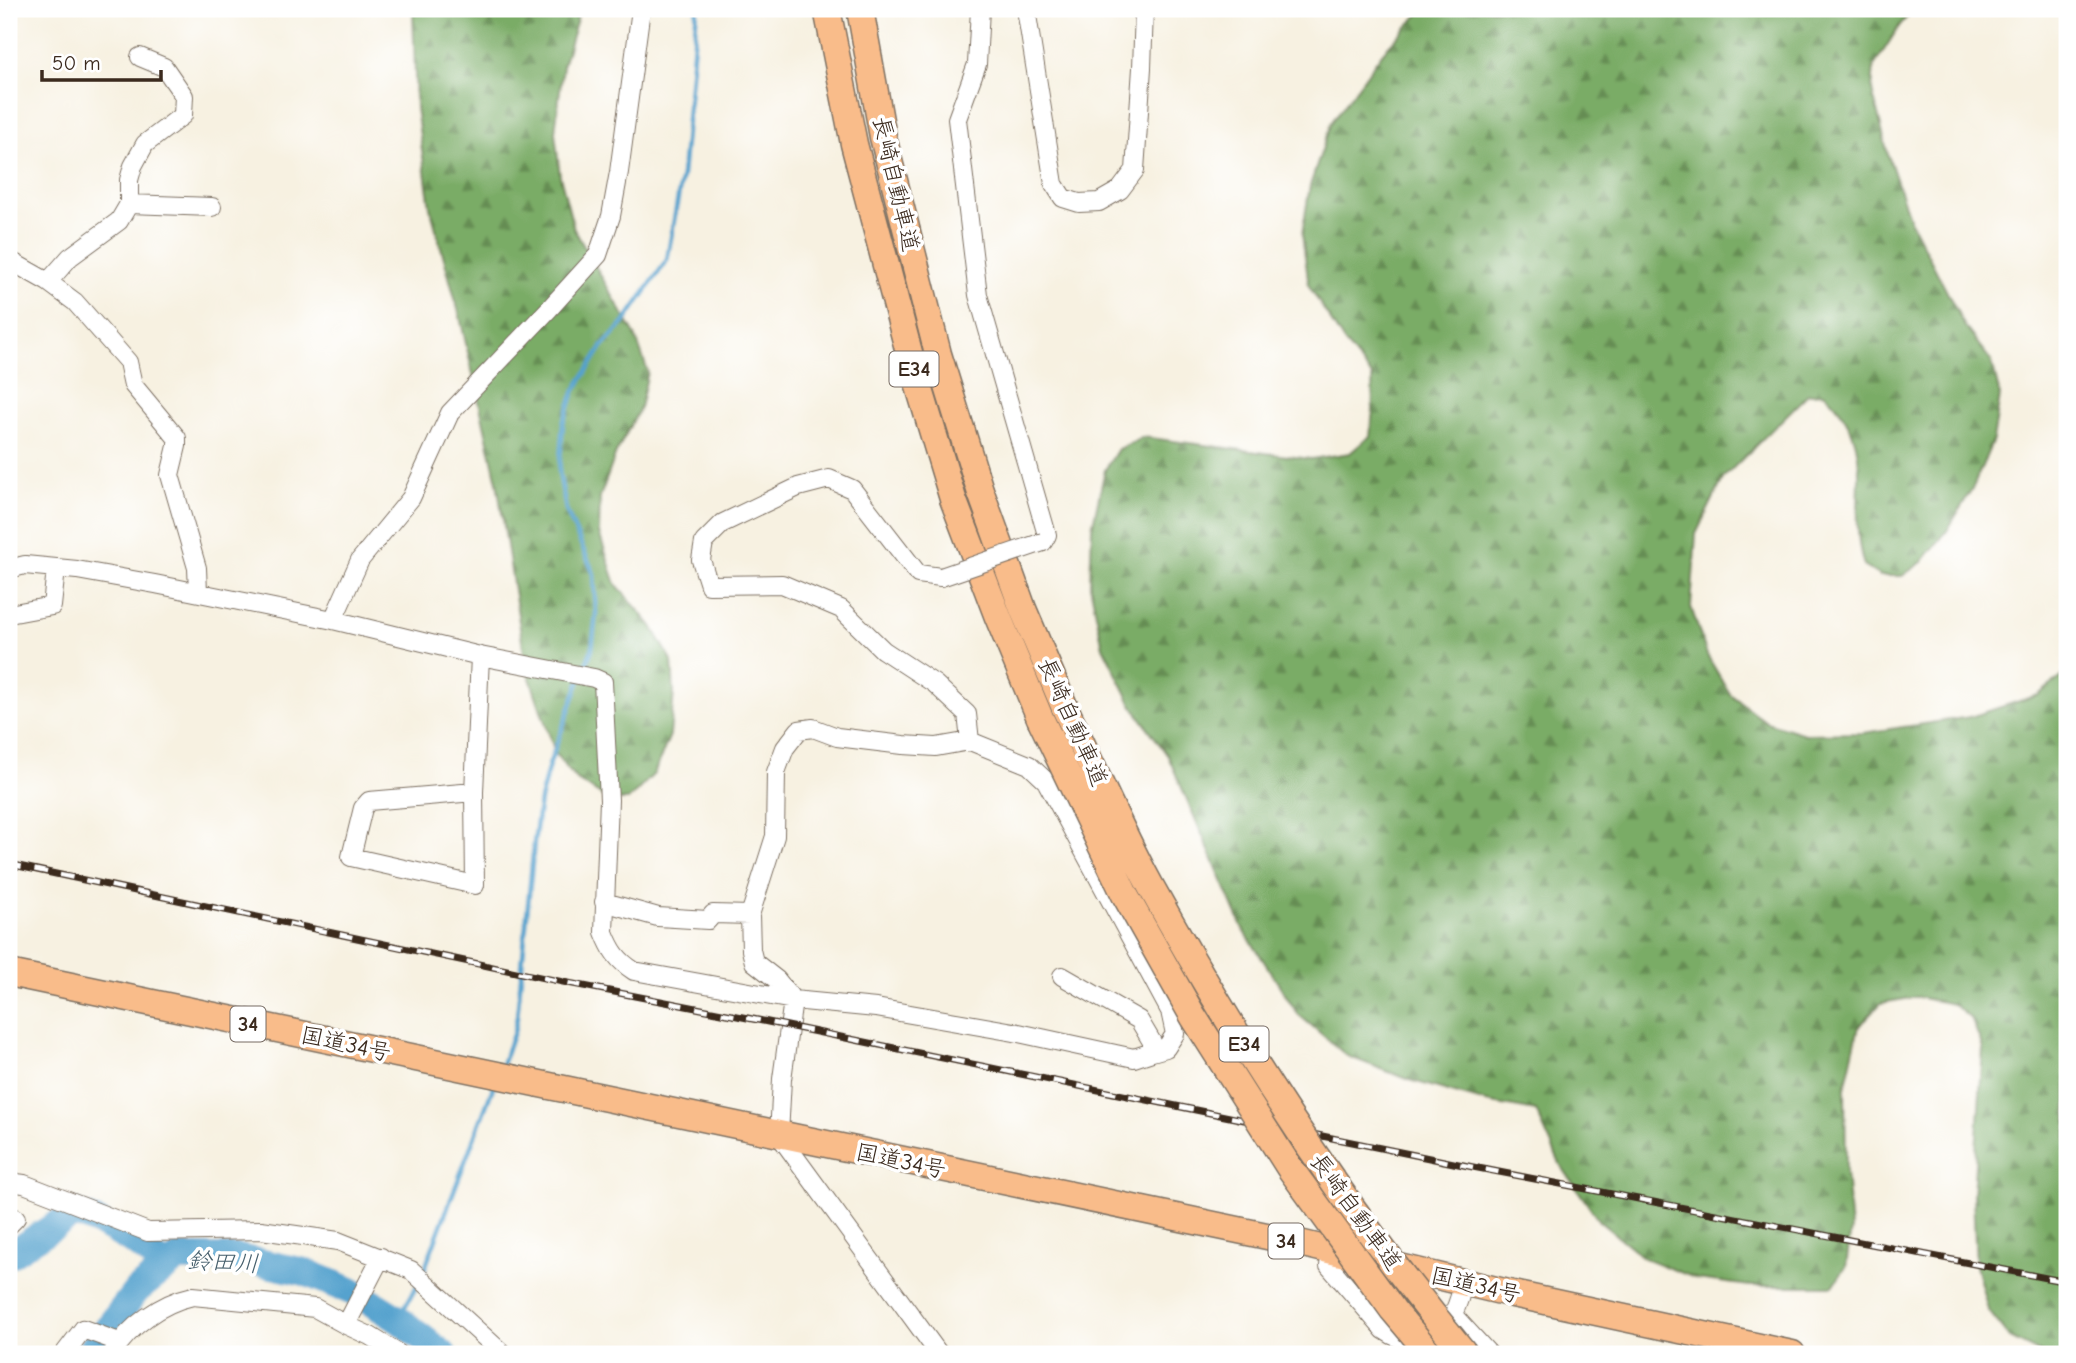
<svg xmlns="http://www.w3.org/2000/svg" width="2076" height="1363" font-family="'Comic Neue','Klee One',sans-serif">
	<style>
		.forest { fill: url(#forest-firs); stroke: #5a6b42; stroke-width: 2 }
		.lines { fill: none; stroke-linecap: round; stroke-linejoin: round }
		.stream { stroke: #55a2ce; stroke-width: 4.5 }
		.river { stroke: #55a2ce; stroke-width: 28 }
		.minor-casing { stroke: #7d7062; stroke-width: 20 }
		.highway-casing { stroke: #7d7062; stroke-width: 29 }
		.minor { stroke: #fff; stroke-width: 18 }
		.highway { stroke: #f9bc8a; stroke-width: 26 }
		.rail-casing { stroke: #3b2a1e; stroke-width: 7 }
		.rail { stroke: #fff; stroke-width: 4.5; stroke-dasharray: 13; stroke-linecap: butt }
		.minor-bridge-casing { stroke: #7d7062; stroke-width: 20; stroke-linecap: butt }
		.highway-bridge-casing { stroke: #7d7062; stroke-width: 29; stroke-linecap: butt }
		.minor-bridge { stroke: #fff; stroke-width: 18 }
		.highway-bridge { stroke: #f9bc8a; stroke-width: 26 }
		.labels { text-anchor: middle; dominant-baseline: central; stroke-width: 7; stroke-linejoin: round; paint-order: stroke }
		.shield { fill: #fff; stroke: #766a62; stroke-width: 2 }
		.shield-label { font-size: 21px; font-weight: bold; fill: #3b2a1e }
		.street-label { font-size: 23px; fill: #3b2a1e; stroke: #fff }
		.water-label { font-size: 24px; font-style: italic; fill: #47606d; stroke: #fff }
	</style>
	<defs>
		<pattern id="forest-firs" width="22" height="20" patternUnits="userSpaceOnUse" patternTransform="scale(1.75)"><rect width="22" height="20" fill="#7aac66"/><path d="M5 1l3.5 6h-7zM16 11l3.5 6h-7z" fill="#658c53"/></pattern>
	</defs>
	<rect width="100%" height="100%" fill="#fff"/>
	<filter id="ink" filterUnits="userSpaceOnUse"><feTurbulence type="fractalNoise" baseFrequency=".0143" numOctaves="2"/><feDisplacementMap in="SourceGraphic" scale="14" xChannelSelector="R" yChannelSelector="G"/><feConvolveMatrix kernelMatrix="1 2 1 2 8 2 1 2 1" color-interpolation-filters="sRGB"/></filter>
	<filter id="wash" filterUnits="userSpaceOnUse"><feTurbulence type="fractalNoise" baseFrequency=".00686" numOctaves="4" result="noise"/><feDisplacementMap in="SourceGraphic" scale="28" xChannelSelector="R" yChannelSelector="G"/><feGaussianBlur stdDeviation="1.57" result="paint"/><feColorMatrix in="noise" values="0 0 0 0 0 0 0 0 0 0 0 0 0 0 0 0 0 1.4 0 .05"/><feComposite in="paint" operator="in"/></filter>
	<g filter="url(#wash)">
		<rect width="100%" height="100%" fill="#f7f1e1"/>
		<!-- forest -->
		<path class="forest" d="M413 9H580L563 66 555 132 560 176 574 229 635 335 648 372 640 408 616 453 600 497 599 533 616 584 652 626 672 661 674 692 670 735 654 774 628 800H609L577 780 556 755 526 666 497 482 460 317 430 207 416 108Z
			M1424 9H1914L1900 25 1874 66 1872 90 1888 155 1910 220 1965 327 1992 362 2000 396 1993 440 1974 485 1947 531 1922 562 1902 576H1880L1864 566C1844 502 1884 448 1824 393L1808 394 1724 477 1696 534 1691 607 1707 655 1730 694 1766 722 1805 734 1863 733 1970 717 2038 695 2067 673V1354H2042L2010 1338 1988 1310 1976 1266 1973 1194 1983 1048 1972 1020 1953 1004 1917 997 1881 1003 1859 1026 1845 1088 1846 1173 1851 1229 1846 1267 1833 1286H1750L1697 1279 1644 1258 1599 1221 1560 1164 1536 1111 1486 1102 1410 1080 1347 1056 1298 1014 1243 929 1168 756 1133 707 1103 647 1090 585 1092 528 1105 470 1118 449 1143 437 1311 459 1350 453 1370 436 1373 410 1372 376 1344 342 1309 286 1302 234 1310 186 1331 123 1383 52Z"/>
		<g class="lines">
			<!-- stream -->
			<path class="stream" d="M583 672 592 649 596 614 594 574 566 510 559 472 563 423 575 390 602 347 624 323 667 260 682 175 697 9
				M501 1067 514 1032 517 1017 534 843 540 800 549 765 580 680
				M423 1273 494 1085
				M398 1319 418 1284"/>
			<!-- river -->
			<path class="river" d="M9 1255 75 1213C110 1226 139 1243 166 1267
				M88 1354 137 1290 178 1258H239L305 1272 356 1293 398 1319 443 1354"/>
		</g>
	</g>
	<g filter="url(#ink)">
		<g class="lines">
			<defs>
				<path id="minor" d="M980 9 977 64 957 119 978 295 1047 535 1043 542
					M1026 9 1054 184 1063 198 1079 203 1099 202 1120 190 1135 170 1142 68 1144 9
					M129 204 212 207
					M9 260 48 282 75 302 128 362 133 385 177 438V446L170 475 197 568 198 592
					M48 282 70 257 119 221 129 204V180L133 166 145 144 183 115 184 96 164 67 140 57
					M9 569 25 565 77 570 155 584 333 620 480 656 594 678 603 682 609 800 604 932C611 950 617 960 634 971L793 1000 876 1008 1014 1032 1134 1058 1152 1052V1042L1139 1020 1062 976
					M9 614 52 606 56 569
					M333 620 360 560 411 498 450 413 549 309 598 255 611 216 619 172 641 9
					M970 741 1029 765 1046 781 1170 1011 1175 1034 1166 1048 1152 1052
					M474 792 369 801 363 808 351 857 475 885 474 792 480 656
					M604 902 658 917 708 920 713 914 750 915
					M9 1182 24 1184 148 1232 261 1230 338 1241 411 1270 503 1354
					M9 1225 16 1218
					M1331 1251 1329 1266 1384 1330C1428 1361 1456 1325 1463 1282
					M1453 1315 1489 1354
					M346 1325 370 1336 399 1354
					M64 1354 83 1329 119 1342
					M112 1354C129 1326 161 1303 193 1296L315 1308 346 1325 381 1257
					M939 1354 779 1135 782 1079 793 1000 777 980 754 962 751 950 750 915 775 836 776 772 785 748 799 730 813 728 837 737 903 745 936 747 970 741 967 714 935 684 883 650 841 609 782 584 709 585 701 560 704 542 723 523 798 487 829 479 852 489 918 574 941 577"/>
				<path id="highway" d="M827 9 854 144 911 360 953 499 998 617 1040 718
					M860 9 883 137 938 354 980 490 1023 609 1065 708
					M9 973 1291 1241 1513 1294 1792 1354"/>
			</defs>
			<!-- minor casing -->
			<use href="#minor" class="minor-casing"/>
			<!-- highway casing -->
			<use href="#highway" class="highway-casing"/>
			<!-- minor -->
			<use href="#minor" class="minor"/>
			<!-- highway -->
			<use href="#highway" class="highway"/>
			<defs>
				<path id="rail" d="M9 864 563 982 768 1022 1473 1167 2067 1282"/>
			</defs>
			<!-- rail casing -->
			<use href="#rail" class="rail-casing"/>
			<!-- rail -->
			<use href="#rail" class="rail"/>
			<defs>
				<path id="minor-bridge" d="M941 577 1043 542"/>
				<path id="highway-bridge" d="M1065 708C1093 767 1119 828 1150 885 1241 1050 1344 1209 1465 1354
					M1040 718 1125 895 1193 1016 1289 1167 1393 1310 1430 1354"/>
			</defs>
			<!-- minor-bridge casing -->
			<use href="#minor-bridge" class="minor-bridge-casing"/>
			<!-- highway-bridge casing -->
			<use href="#highway-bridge" class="highway-bridge-casing"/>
			<!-- minor-bridge -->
			<use href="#minor-bridge" class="minor-bridge"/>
			<!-- highway-bridge -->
			<use href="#highway-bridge" class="highway-bridge"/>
		</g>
	</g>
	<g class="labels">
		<!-- shield labels -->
		<g class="shield">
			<rect x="889.5" y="351.5" width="49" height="35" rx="5"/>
			<rect x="230.5" y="1006.5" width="35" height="35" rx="5"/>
			<rect x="1219.5" y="1026.5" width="49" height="35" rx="5"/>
			<rect x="1268.5" y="1223.5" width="35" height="35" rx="5"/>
		</g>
		<g class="shield-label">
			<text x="914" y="369">E34</text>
			<text x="248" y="1024">34</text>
			<text x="1244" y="1044">E34</text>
			<text x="1286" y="1241">34</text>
		</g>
		<!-- street labels -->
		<g class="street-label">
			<text transform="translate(896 184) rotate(77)">長崎自動車道</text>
			<text transform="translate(1073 722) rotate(66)">長崎自動車道</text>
			<text transform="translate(346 1044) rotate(12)">国道34号</text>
			<text transform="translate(901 1161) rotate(12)">国道34号</text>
			<text transform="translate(1356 1212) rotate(54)">長崎自動車道</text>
			<text transform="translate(1476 1285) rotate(13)">国道34号</text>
		</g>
		<!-- water labels -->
		<g class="water-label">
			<text transform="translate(223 1262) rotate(3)">鈴田川</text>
		</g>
	</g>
	<!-- margin -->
	<rect width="2076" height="1363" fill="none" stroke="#fff" stroke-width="35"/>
	<!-- scale -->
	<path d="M42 70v10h119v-10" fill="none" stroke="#3b2a1e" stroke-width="3.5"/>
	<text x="52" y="70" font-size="21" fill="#3b2a1e" stroke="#ffffff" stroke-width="5" paint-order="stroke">50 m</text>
</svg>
